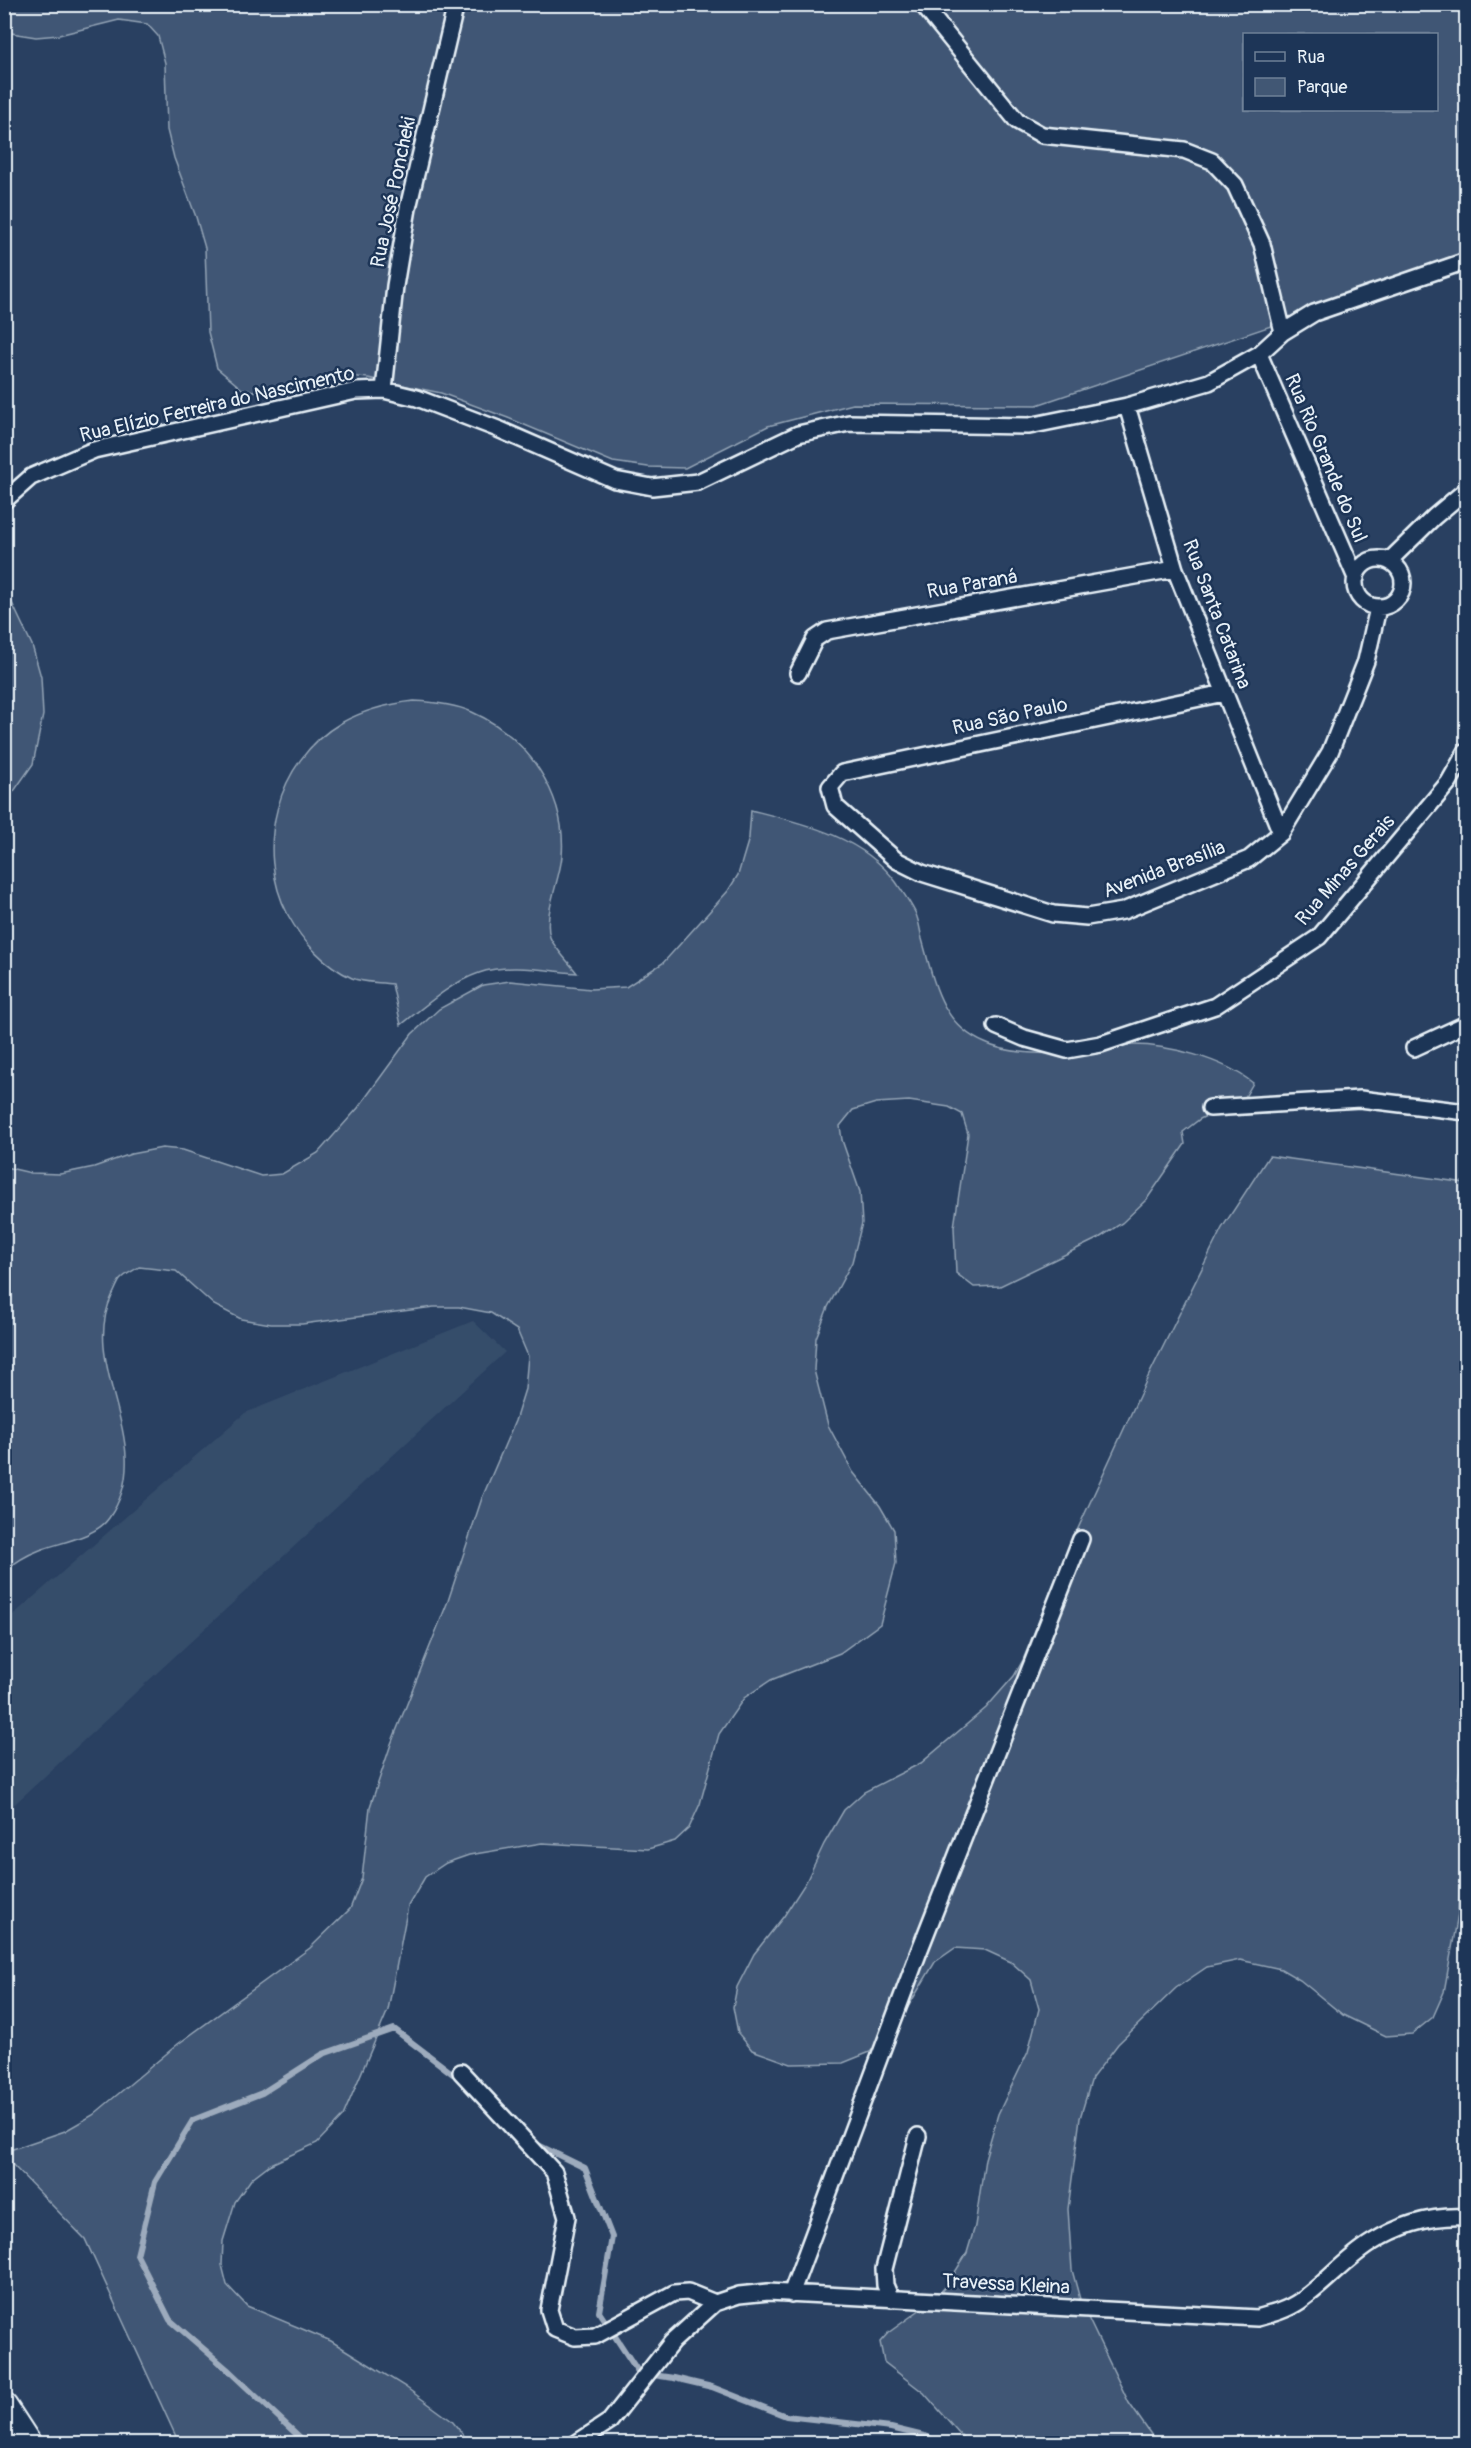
<svg xmlns="http://www.w3.org/2000/svg" width="1471" height="2448" font-family="Pangolin,sans-serif">
	<style>
		.built { fill: #364d6b }
		.green { fill: #415774; stroke: #94a4b6; stroke-width: 1.5; fill-rule: evenodd }
		.lines { fill: none; stroke-linecap: round; stroke-linejoin: round }
		.stream { stroke: #9dabbd; stroke-width: 6 }
		.minor-casing { stroke: #e8f1f8; stroke-width: 20 }
		.trunk-casing { stroke: #e8f1f8; stroke-width: 30 }
		.minor { stroke: #1d3557; stroke-width: 15 }
		.trunk { stroke: #1d3557; stroke-width: 26 }
		.labels { text-anchor: middle; dominant-baseline: central; stroke-width: 5; stroke-linejoin: round; paint-order: stroke }
		.street-label { font-size: 20px; fill: #e8f1f8; stroke: #1d3557 }
	</style>
	<rect width="100%" height="100%" fill="#294061"/>
	<filter id="ink" filterUnits="userSpaceOnUse"><feTurbulence type="fractalNoise" baseFrequency=".0167" numOctaves="2"/><feDisplacementMap in="SourceGraphic" scale="12" xChannelSelector="R" yChannelSelector="G"/><feConvolveMatrix kernelMatrix="1 2 1 2 8 2 1 2 1" color-interpolation-filters="sRGB"/></filter>
	<g filter="url(#ink)">
		<!-- built -->
		<path class="built" d="M473 1321 505 1352 5 1813V1622L245 1413Z"/>
		<!-- green -->
		<path class="green" d="M4 5H1466V252L1444 265 1339 303 1037 405 853 404 768 426 685 468 648 467 613 462 508 418 441 393 368 378 348 376 271 394 242 389 217 368 208 332 205 248 196 217 174 158 167 130 165 63 158 36 147 24 119 20 59 35 36 37 5 32ZM1244 34H1436V110H1244Z
			M4 586 32 645 41 677 43 715 33 764 5 804Z
			M414 701C434 702 454 704 472 712 527 736 567 795 562 856 560 880 543 914 550 937 553 946 570 964 577 973 549 971 506 963 479 973 450 983 425 1006 401 1025L392 984C380 982 363 983 352 978 324 965 302 941 288 915 254 850 276 761 341 723 364 710 387 704 414 701Z
			M751 810C802 823 862 836 896 882 902 891 910 902 915 912 919 920 920 930 922 939 934 981 940 1024 985 1043 1007 1054 1050 1055 1075 1052 1093 1050 1111 1045 1129 1045 1168 1044 1223 1059 1253 1083L1245 1097 1200 1119 1183 1132 1185 1144 1147 1199 1122 1223 1099 1238 1000 1286 974 1287 956 1273 954 1227 968 1134 962 1114 949 1107 909 1101 876 1103 853 1110 840 1126 842 1140 860 1192 862 1223 852 1262 828 1307 816 1338 814 1370 828 1425 853 1472 880 1506 894 1530 896 1563 880 1624 840 1653 771 1680 744 1698 719 1734 700 1804 689 1828 675 1841 648 1849 542 1843 469 1855 446 1863 425 1877 408 1906 388 2010 343 2116 317 2143 269 2165 252 2178 235 2202 223 2241 222 2265 227 2285 247 2306 331 2341 404 2386 452 2421 470 2443H179L85 2239 5 2157 4 2152 65 2131 93 2115 178 2044 310 1948 350 1909 362 1878 370 1807 391 1744 448 1601 482 1498 515 1421 525 1389 528 1356 517 1330 491 1313 459 1307H434L302 1324H271L241 1319 214 1305 176 1271 139 1267C133 1271 125 1274 120 1280 117 1284 115 1291 112 1296 78 1367 160 1446 109 1518 96 1537 61 1542 40 1550 27 1555 15 1562 5 1571V1167L31 1173 60 1174 94 1167 131 1154 162 1148 183 1150 261 1176 282 1174 318 1153 358 1108 412 1034 439 1009 483 985 510 981 591 989 626 987 663 963 728 891 738 875 749 838Z
			M1269 1156 1466 1183V1731L1458 1780 1461 1853 1458 1915 1444 1992 1433 2017 1412 2034 1386 2036 1343 2015 1300 1980 1281 1969 1240 1960 1207 1967 1176 1988 1118 2044 1092 2078 1080 2118 1068 2209 1072 2270 1081 2303 1129 2403 1157 2443H968L924 2393 884 2362 880 2342 888 2333 932 2301 947 2285 967 2253 975 2226 985 2159 998 2114 1028 2052 1039 2009 1031 1980 1011 1962 985 1950 955 1948 935 1962 896 2027 870 2052 843 2063 791 2064 752 2050 738 2033 733 2007 737 1987 754 1954 784 1916 806 1882 824 1844 844 1810 864 1792 921 1763 986 1708 1014 1676 1023 1660 1063 1561 1147 1379 1222 1228Z"/>
		<g class="lines">
			<!-- stream -->
			<path class="stream" d="M534 2143 585 2168 612 2237 599 2312 639 2373 674 2378 712 2387 786 2416 891 2428 928 2437 939 2444
				M307 2444 227 2369 170 2320 137 2255 155 2182 193 2120 262 2093 323 2054 394 2029 453 2074 460 2077"/>
			<defs>
				<path id="minor" d="M922 4 1017 121 1042 135 1184 150 1212 161 1235 185 1262 244 1283 332
					M1259 354 1356 578
					M384 390 395 286 408 208 456 4
					M1127 406 1175 569 1281 833
					M4 501 31 477 94 450 356 391 384 390 417 398 498 429 615 480 652 487 698 482 798 434 849 423 1029 426 1127 406 1209 382 1259 354 1283 332 1314 313 1466 261
					M1355 583a24 24 0 1 1 48 0a24 24 0 1 1-48 0Z
					M1389 561 1434 517 1466 490
					M798 673 815 639 827 631 1175 569
					M1224 693 842 773 830 787 835 806 896 860 922 873 1053 914 1087 917 1123 911 1249 859 1281 833 1330 752 1366 661 1378 608
					M996 1026 1024 1038 1067 1050 1101 1044 1215 1006 1319 937 1449 782 1466 752
					M1414 1048 1466 1024
					M1210 1108 1360 1099 1466 1112
					M461 2072 554 2172 567 2217 549 2310 555 2329 575 2337 595 2336 674 2293 688 2292 715 2303
					M791 2294 918 1954 1081 1539
					M891 2299 885 2285 884 2269 918 2136
					M575 2444 610 2421 672 2342 715 2303 739 2295 768 2292 1257 2318C1272 2314 1287 2310 1300 2301 1325 2284 1345 2259 1371 2243 1401 2224 1431 2215 1466 2217"/>
				<path id="trunk" d="M4 2407 28 2444"/>
			</defs>
			<!-- minor casing -->
			<use href="#minor" class="minor-casing"/>
			<!-- trunk casing -->
			<use href="#trunk" class="trunk-casing"/>
			<!-- minor -->
			<use href="#minor" class="minor"/>
			<!-- trunk -->
			<use href="#trunk" class="trunk"/>
		</g>
	</g>
	<g class="labels">
		<!-- street labels -->
		<g class="street-label">
			<text transform="translate(393 192) rotate(-78)">Rua José Poncheki</text>
			<text transform="translate(217 404) rotate(-13)">Rua Elízio Ferreira do Nascimento</text>
			<text transform="translate(1326 458) rotate(67)">Rua Rio Grande do Sul</text>
			<text transform="translate(972 584) rotate(-10)">Rua Paraná</text>
			<text transform="translate(1217 614) rotate(69)">Rua Santa Catarina</text>
			<text transform="translate(1010 716) rotate(-12)">Rua São Paulo</text>
			<text transform="translate(1164 869) rotate(-21)">Avenida Brasília</text>
			<text transform="translate(1345 870) rotate(-49)">Rua Minas Gerais</text>
			<text transform="translate(1006 2284) rotate(3)">Travessa Kleina</text>
		</g>
	</g>
	<!-- margin -->
	<rect width="1471" height="2448" fill="none" stroke="#1d3557" stroke-width="24"/>
	<rect x="12" y="12" width="1447" height="2424" fill="none" stroke="#e8f1f8" stroke-width="2" filter="url(#ink)"/>
	<!-- legend -->
	<rect x="1243" y="33" width="195" height="78" fill="#1d3557" stroke="#6e8097" stroke-width="1.5"/>
	<rect x="1255" y="52" width="30" height="9" fill="#1d3557" stroke="#6e8097" stroke-width="1.5"/>
	<text x="1297" y="63" font-size="18" fill="#e8f1f8">Rua</text>
	<rect x="1255" y="78" width="30" height="18" fill="#415774" stroke="#6e8097" stroke-width="1.5"/>
	<text x="1297" y="93" font-size="18" fill="#e8f1f8">Parque</text>
</svg>
